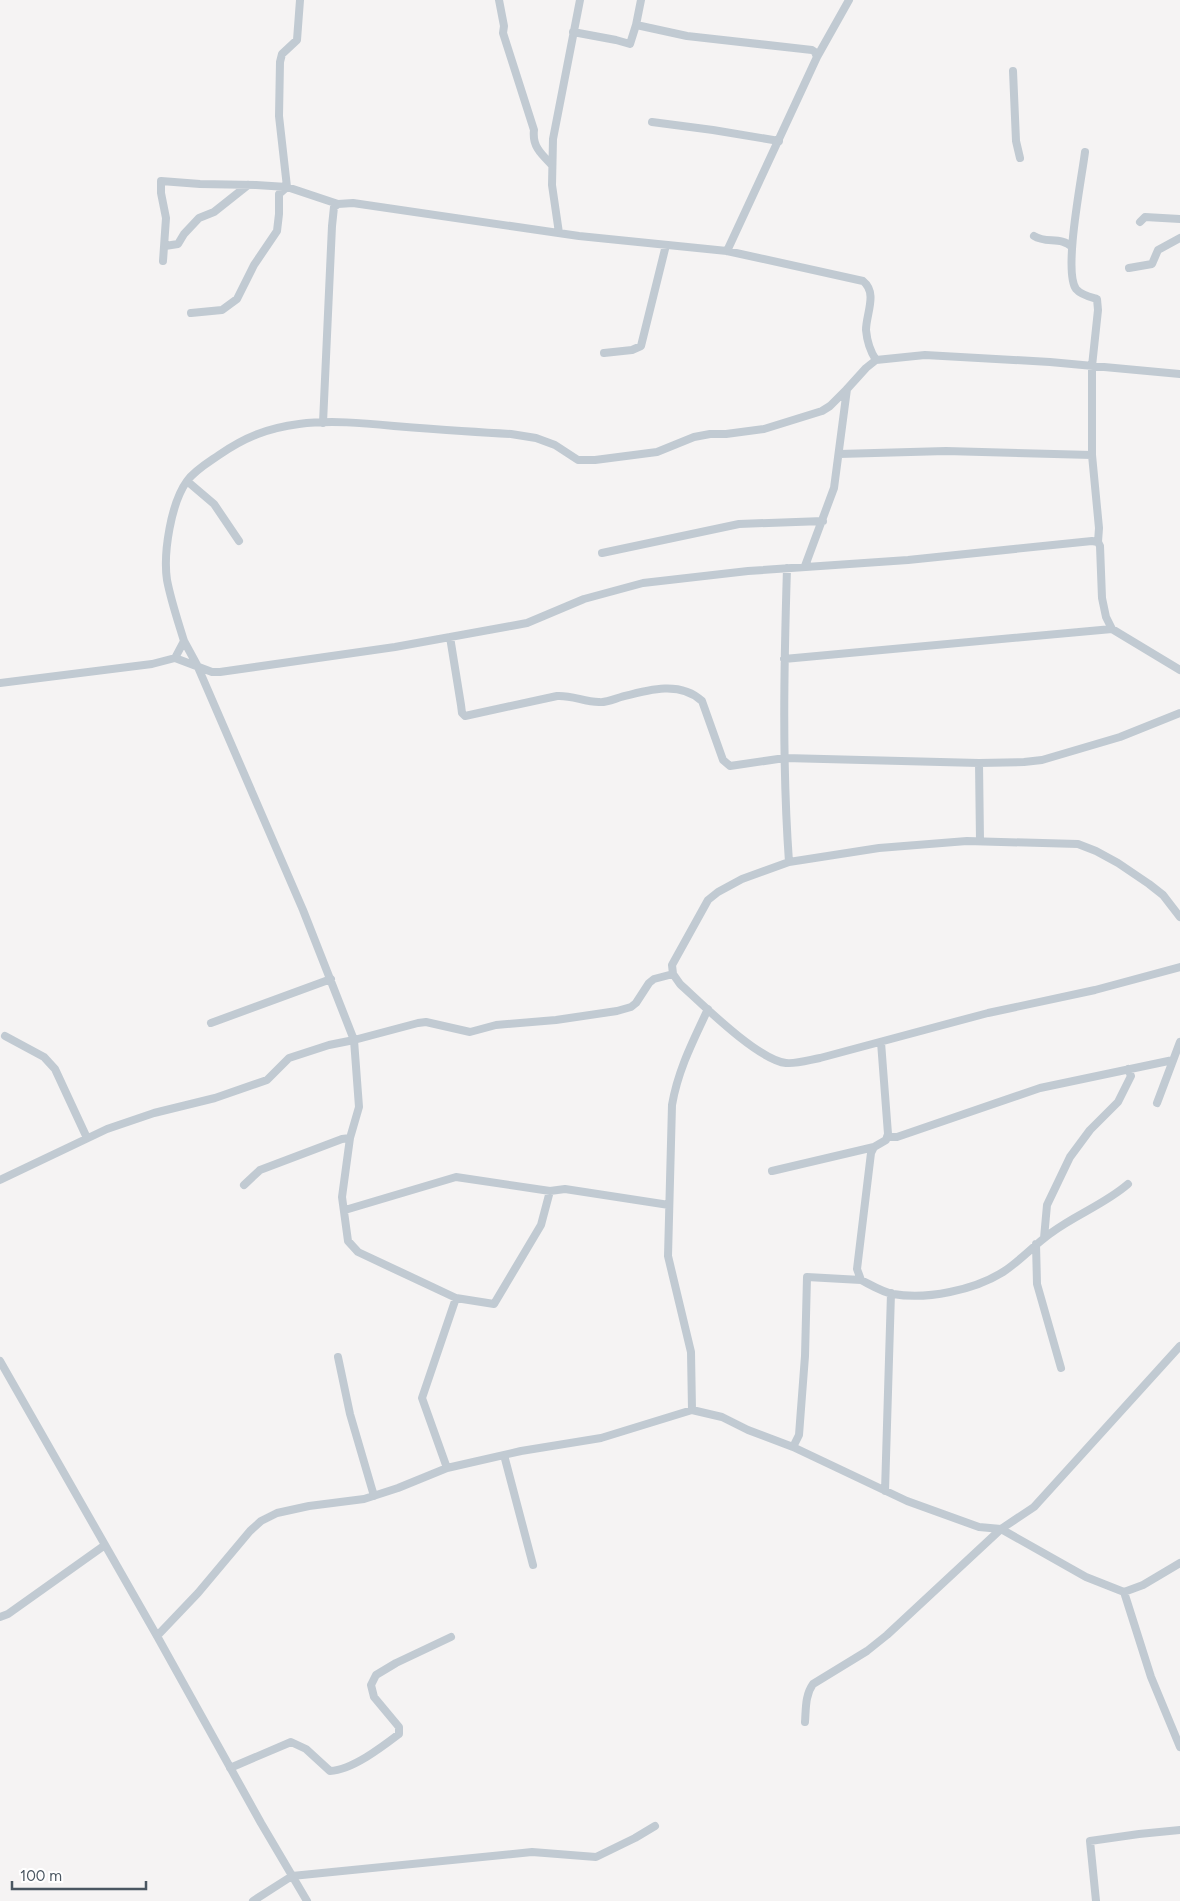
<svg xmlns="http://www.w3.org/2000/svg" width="1180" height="1901" font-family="Figtree,sans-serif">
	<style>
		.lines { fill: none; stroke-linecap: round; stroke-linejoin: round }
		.street { stroke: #c1cad2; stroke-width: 8 }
	</style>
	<rect width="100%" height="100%" fill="#f5f3f3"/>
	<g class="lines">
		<!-- street -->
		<path class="street" d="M499 0 504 26 503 33 534 130C532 146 541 154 552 165
			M641 0 636 25 641 26 687 36 812 50 815 52 817 57 727 251
			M573 32 616 40 630 44 636 25
			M817 57 849 0
			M1013 71 1016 141 1020 158
			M652 122 713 130 779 141
			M1085 152C1082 177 1063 271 1076 289 1081 295 1090 297 1097 299L1098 310 1092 366V455L1099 528 1098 542
			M1140 222 1145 217 1180 219
			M559 233 552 185 553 139 580 0
			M1034 236C1046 244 1061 236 1072 247
			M165 246 178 244 184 234 199 218 214 212 248 185
			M163 261 166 218 161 193V181L200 184 256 185 287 187 338 204
			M1129 268 1152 264 1158 250 1180 238
			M191 313 222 310 237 299 254 265 277 231 279 214V194L287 187 279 116 280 62 282 54 297 40 300 0
			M604 353 632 350 641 346 666 245
			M323 423 332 226 334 207 338 204 353 203 579 236 727 251 863 281C878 293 866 314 866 330 867 341 870 351 876 360
			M839 454 946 451 1092 455
			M187 481 214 504 239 541
			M602 553 739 524 823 521
			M805 566 834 488 847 389
			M787 568C784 666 782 764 789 862L742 879 718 892 708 900 672 965 673 974 680 984C702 1004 758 1060 786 1063 797 1064 809 1060 820 1058L988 1013 1095 990 1180 967
			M450 637 461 705 462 713 465 716 557 696C572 695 584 702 599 702 606 703 614 699 621 697 647 690 680 680 702 701L723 760 730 766 785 758 979 763 1024 762 1042 760 1120 737 1180 713
			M184 641 197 665 303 910 354 1040 418 1023 426 1022 470 1032 496 1025 556 1020 617 1011 631 1007 636 1003 649 983 654 979 673 974
			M175 658 212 672H220L395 647 511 626 527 623 584 599 643 583 748 571 908 560 1092 541 1098 542 1100 546 1102 598 1106 617 1112 629 1180 670
			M784 659 1112 629
			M0 683 152 664 175 658 184 641C178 621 171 601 167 580 163 553 171 503 187 481 195 470 209 462 219 455 245 437 268 428 299 424 330 420 363 423 394 426 433 429 472 432 511 434L536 438 555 445 578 460H595L657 452 694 437 710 434H726L764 429 822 411 830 406 847 389 866 368 876 360 925 355 1050 362 1180 374
			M979 763 980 841
			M789 862 879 848 967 841 1078 844 1096 851 1118 863 1149 884 1163 895 1180 917
			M211 1023 331 979
			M5 1036 44 1057 55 1069 87 1138
			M881 1042 888 1134 886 1140 874 1147 871 1153 857 1269 861 1280C871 1285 882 1292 893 1294 927 1300 974 1290 1003 1272 1020 1261 1034 1245 1051 1233 1075 1215 1105 1204 1128 1184
			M1157 1103 1180 1042
			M887 1137H897L1040 1088 1173 1060
			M772 1171 874 1147
			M0 1180 107 1129 154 1113 215 1098 267 1080 289 1058 329 1045 354 1040 359 1107 350 1138 342 1197 348 1241 358 1252 456 1298 422 1398 447 1468
			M244 1185 260 1170 342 1139 350 1138
			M345 1210 456 1177 550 1191 565 1189 669 1205
			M1044 1238 1047 1205 1070 1157 1090 1130 1118 1102 1131 1076 1128 1069
			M1036 1244 1037 1284 1061 1368
			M456 1298 494 1304 541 1225 550 1191
			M338 1357 350 1414 374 1496
			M0 1361 157 1636 261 1823 307 1901
			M692 1410 691 1352 668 1256 672 1105C678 1070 693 1041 708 1009
			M793 1447 799 1435 805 1356 807 1277 861 1280
			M504 1455 533 1565
			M885 1491 891 1293
			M1124 1592 1143 1585 1180 1563
			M0 1617 8 1614 105 1545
			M157 1636 198 1593 250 1531 261 1521 277 1513 309 1506 364 1499 398 1488 447 1468 521 1451 601 1438 692 1410 722 1417 748 1430 793 1447 907 1501 979 1527 1001 1529 1086 1577 1124 1592 1151 1677 1180 1747
			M805 1722C806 1709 805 1695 813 1684L867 1651 887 1635 1001 1529 1034 1507 1180 1346
			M230 1768 291 1742 306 1749 330 1771C352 1770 382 1747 399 1734V1727L374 1697 371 1685 376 1675 396 1663 451 1637
			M253 1901 292 1876 532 1852 596 1857 635 1838 655 1826
			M1096 1901 1090 1841 1139 1834 1180 1830"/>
	</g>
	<!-- scale -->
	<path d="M12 1881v8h134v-8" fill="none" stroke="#4a5661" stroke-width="2.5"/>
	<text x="20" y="1881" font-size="15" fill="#4a5661" stroke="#ffffff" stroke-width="4" paint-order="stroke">100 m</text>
</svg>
